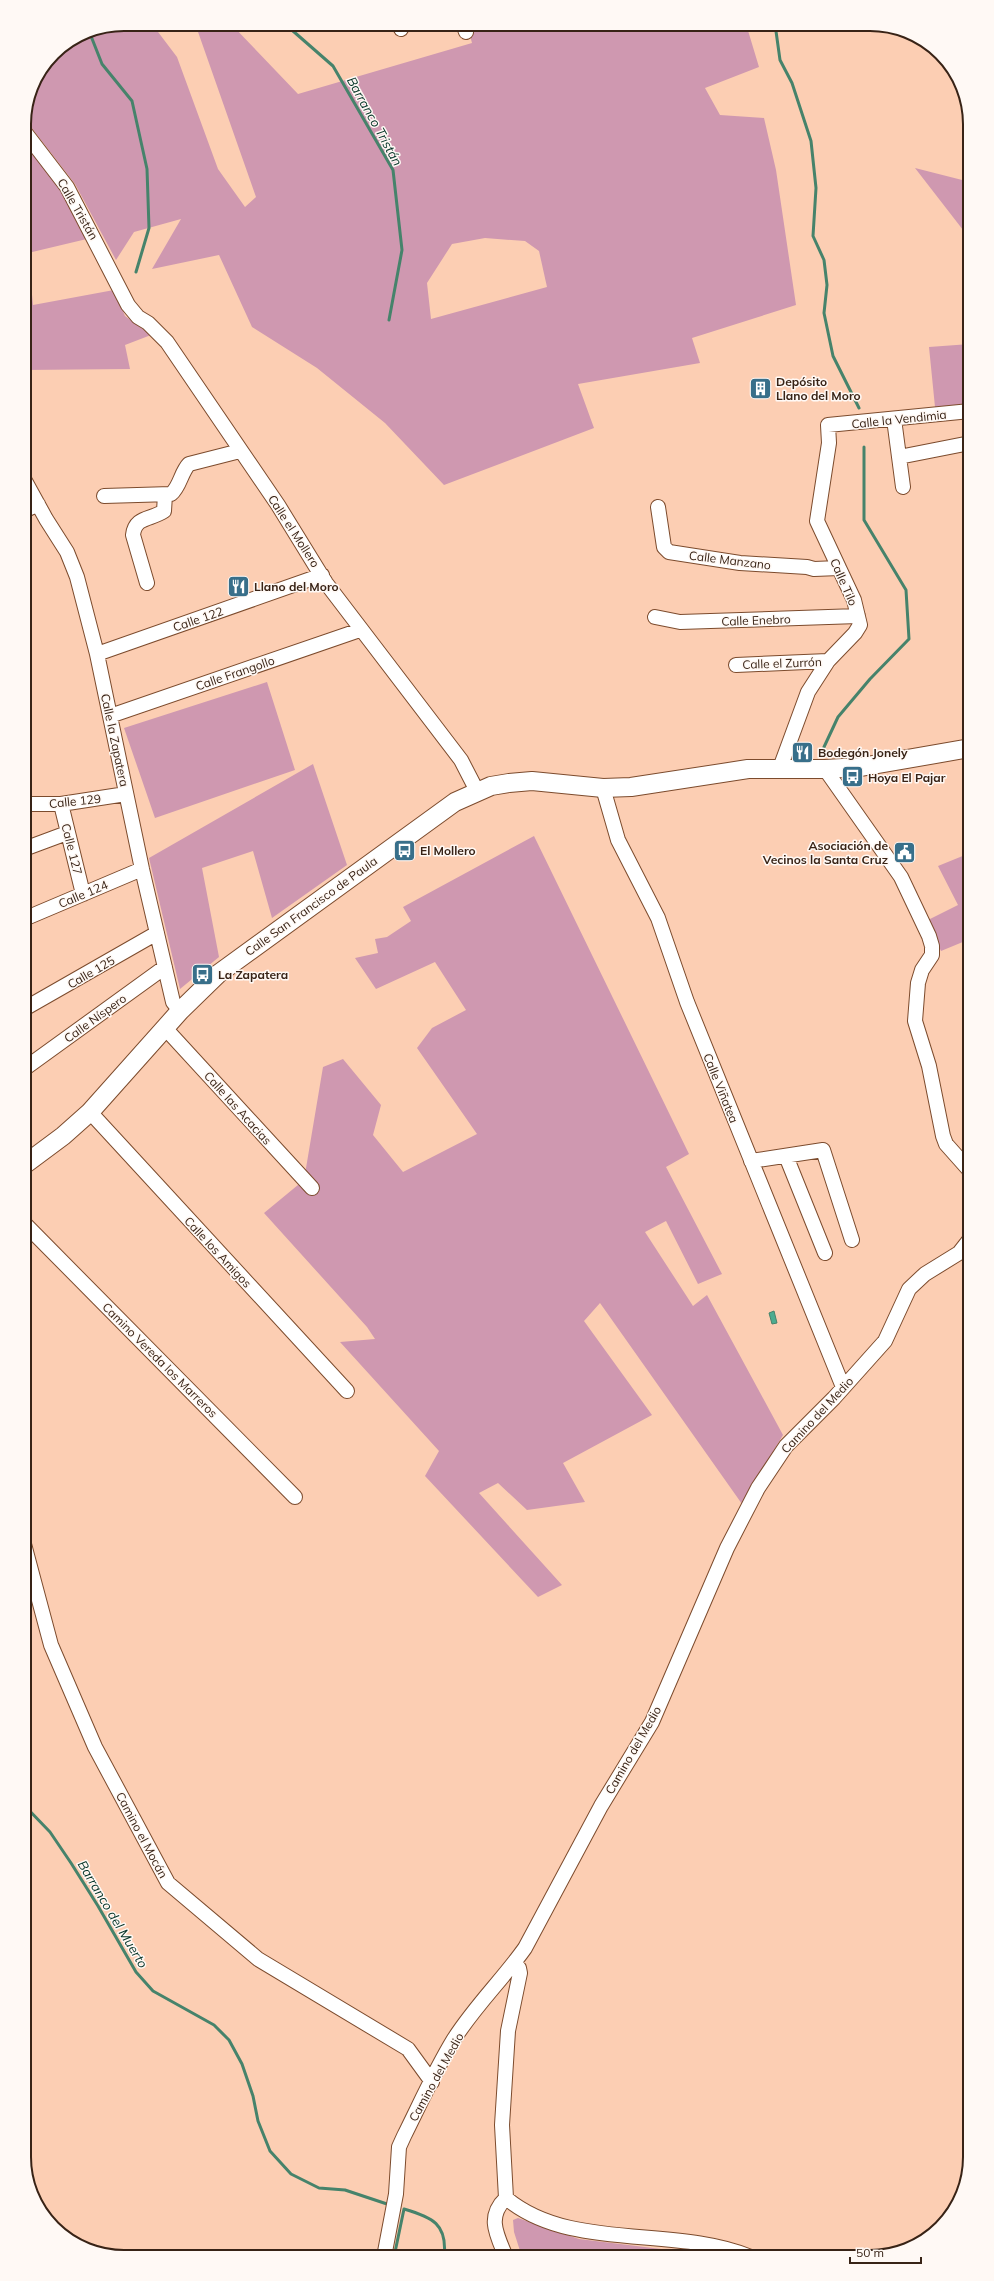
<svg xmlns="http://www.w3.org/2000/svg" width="994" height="2281" font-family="Mulish,sans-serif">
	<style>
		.green { fill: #cf98b0; fill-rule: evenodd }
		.water { fill: #4cac90; stroke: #46836b }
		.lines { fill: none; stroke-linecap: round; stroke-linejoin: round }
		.stream { stroke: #46836b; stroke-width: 3 }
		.minor-casing { stroke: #7c4b2d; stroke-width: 16 }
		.major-casing { stroke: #7c4b2d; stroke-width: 20 }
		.minor { stroke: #fff; stroke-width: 14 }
		.major { stroke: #fff; stroke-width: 18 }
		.labels { text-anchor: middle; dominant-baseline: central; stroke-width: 3; stroke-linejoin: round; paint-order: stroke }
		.street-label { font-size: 12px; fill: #382316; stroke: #fff9f5 }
		.poi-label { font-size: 12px; font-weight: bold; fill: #382316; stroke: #fff9f5; text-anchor: start }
		.water-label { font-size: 13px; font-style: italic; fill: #043226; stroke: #fff9f5 }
		.rim { fill: none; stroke: #382316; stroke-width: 2 }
	</style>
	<rect width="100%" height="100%" fill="#fcceb3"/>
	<!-- green -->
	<path class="green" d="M124 24H152L177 57 218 169 245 207 256 197 197 29 206 24H231L298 94 472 43 467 24H746L759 67 705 88 720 115 764 118 776 170 796 305 692 338 700 363 578 384 594 428 444 485 385 423 317 368 252 327 219 255 152 269 181 219 134 232 116 260 75 184 24 118 32 86 54 53 86 32ZM485 238 525 241 539 251 547 287 431 319 427 283 452 244Z
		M24 137 62 185 91 238 28 253 33 305 114 290 125 316 151 335 125 345 130 369 24 370Z
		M915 168 970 182V239Z
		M970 344V405L935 407 929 347Z
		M267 682 295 770 155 818 124 728Z
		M313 764 347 865 272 918 253 851 202 868 219 957 180 989 149 858Z
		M534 836 689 1154 666 1167 722 1274 698 1284 666 1221 645 1232 693 1306 707 1295 783 1435 742 1504 600 1303 584 1321 652 1415 563 1463 585 1502 527 1510 498 1483 479 1493 562 1585 538 1597 425 1476 439 1451 340 1342 375 1339 367 1327 264 1213 304 1180 323 1067 343 1059 381 1105 373 1135 403 1172 477 1134 417 1048 432 1028 466 1010 435 962 376 989 355 958 378 953 375 939 387 937 411 921 403 907Z
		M970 853V939L941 951 926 921 958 905 938 866Z
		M518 2218 579 2239 694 2253 709 2257H522L514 2232 513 2220Z"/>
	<!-- water -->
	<path class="water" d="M774 1311 777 1323 772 1324 769 1313Z"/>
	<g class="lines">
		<!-- stream -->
		<path class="stream" d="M285 24 333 66 393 170 402 250 389 320
			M775 24 780 60 792 83 811 141 816 188 813 236 824 260 827 285 824 313 833 356 859 408
			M89 31 102 64 132 101 147 169 149 228 136 272
			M824 747 838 717 870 679 909 639 906 590 864 520V447
			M24 1730 27 1694 24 1691
			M24 1805 50 1832 71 1863 98 1906 136 1972 153 1991 214 2025 229 2040 242 2064 253 2096 258 2121 270 2151 291 2174 319 2188 345 2190 387 2204
			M394 2257 404 2209C432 2217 448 2224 444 2257"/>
		<defs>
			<path id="minor" d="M399 24 401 29
				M463 24 466 32
				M24 131 67 187 128 305 138 317 148 323 167 342 278 505 326 583 461 760 477 791
				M894 419 903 487
				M899 457 970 443
				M24 479 46 519 67 552 77 577 97 654 142 869 173 1002 180 1011
				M104 496 171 494C180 487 181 472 189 464L240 451
				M658 507 664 547 669 552 740 563 807 567 814 569 839 568
				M24 511 38 504
				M147 583 133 535C135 516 151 520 164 511L165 495
				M655 617 680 622 858 616
				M97 654 322 575
				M736 665 828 661
				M110 716 360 630
				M780 768 808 692 828 661 855 633 860 625 854 600 817 521 829 443 828 425 970 411
				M825 769 901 877 929 936 932 946V955L922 970 918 983 915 1021 929 1066 943 1136 946 1144 970 1171
				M603 788 618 840 658 918 687 1002 843 1387
				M24 804H61L126 794
				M61 804 83 894
				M24 849 67 833
				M24 919 142 869
				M24 1009 157 933
				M165 1028 312 1188
				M24 1069 165 967
				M90 1112 347 1391
				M786 1156 825 1253
				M751 1161 823 1150 852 1240
				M24 1223 295 1497
				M24 1544 51 1645 95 1747 168 1883 258 1959 408 2049 432 2082
				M515 1963 519 1968 520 1973 508 2031 502 2125 506 2198C570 2252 675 2225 751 2257
				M384 2257 396 2194 399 2147 404 2136C420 2104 435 2070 454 2039 475 2006 503 1979 525 1948L601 1806 652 1722 727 1548 758 1488 786 1446 834 1398 885 1341 909 1289 925 1274 959 1253 970 1239
				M506 2257C497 2235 486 2217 506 2198"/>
			<path id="major" d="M24 1165 63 1136 90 1112 180 1011 218 974 455 802 491 786 509 783 532 781 603 788 631 787 748 769H825L861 767 970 748"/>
		</defs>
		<!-- minor casing -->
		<use href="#minor" class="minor-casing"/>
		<!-- major casing -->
		<use href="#major" class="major-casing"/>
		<!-- minor -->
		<use href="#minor" class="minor"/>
		<!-- major -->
		<use href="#major" class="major"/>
	</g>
	<!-- icons -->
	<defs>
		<symbol id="building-square" viewBox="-11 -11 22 22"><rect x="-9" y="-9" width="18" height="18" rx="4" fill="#386f8a" stroke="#fff9f5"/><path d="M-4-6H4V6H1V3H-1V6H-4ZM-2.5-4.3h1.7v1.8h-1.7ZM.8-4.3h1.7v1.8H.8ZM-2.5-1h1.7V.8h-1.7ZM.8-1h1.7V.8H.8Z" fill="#fff"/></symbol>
		<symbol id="restaurant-square" viewBox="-11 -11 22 22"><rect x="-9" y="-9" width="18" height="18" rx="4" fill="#386f8a" stroke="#fff9f5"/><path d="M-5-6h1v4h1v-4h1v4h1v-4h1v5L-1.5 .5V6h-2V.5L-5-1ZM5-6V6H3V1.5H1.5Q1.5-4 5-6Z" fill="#fff"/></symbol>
		<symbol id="bus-square" viewBox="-11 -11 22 22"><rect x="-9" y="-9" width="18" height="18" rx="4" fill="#386f8a" stroke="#fff9f5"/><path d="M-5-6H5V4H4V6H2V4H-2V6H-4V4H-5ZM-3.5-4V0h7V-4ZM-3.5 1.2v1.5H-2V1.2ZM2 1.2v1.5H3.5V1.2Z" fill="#fff"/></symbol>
		<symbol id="civic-square" viewBox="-11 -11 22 22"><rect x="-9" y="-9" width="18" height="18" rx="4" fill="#386f8a" stroke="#fff9f5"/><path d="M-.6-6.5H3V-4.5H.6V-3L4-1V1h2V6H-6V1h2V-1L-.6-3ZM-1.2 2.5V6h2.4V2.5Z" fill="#fff"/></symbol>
	</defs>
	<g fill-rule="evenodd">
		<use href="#building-square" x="748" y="376" width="25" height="25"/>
		<use href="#restaurant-square" x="226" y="574" width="25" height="25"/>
		<use href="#restaurant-square" x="790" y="740" width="25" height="25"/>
		<use href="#bus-square" x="840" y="764" width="25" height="25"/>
		<use href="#bus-square" x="392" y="838" width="25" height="25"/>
		<use href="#civic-square" x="892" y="840" width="25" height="25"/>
		<use href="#bus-square" x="190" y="962" width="25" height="25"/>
	</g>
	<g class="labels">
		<!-- street labels -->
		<g class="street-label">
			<text transform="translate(78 209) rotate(60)">Calle Tristán</text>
			<text transform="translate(899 419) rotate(-6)">Calle la Vendimia</text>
			<text transform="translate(294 531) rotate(57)">Calle el Mollero</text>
			<text transform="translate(730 560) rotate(7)">Calle Manzano</text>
			<text transform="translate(844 582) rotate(66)">Calle Tilo</text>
			<text transform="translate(198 619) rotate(-19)">Calle 122</text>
			<text transform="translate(756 620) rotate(-2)">Calle Enebro</text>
			<text transform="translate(782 663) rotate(-2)">Calle el Zurrón</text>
			<text transform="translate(235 673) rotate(-19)">Calle Frangollo</text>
			<text transform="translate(115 740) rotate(78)">Calle la Zapatera</text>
			<text transform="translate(75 801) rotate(-6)">Calle 129</text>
			<text transform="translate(72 849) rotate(76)">Calle 127</text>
			<text transform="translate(83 894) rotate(-23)">Calle 124</text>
			<text transform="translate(311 906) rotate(-36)">Calle San Francisco de Paula</text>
			<text transform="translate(91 972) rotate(-30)">Calle 125</text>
			<text transform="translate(95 1018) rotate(-36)">Calle Níspero</text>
			<text transform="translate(721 1088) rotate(68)">Calle Viñatea</text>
			<text transform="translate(238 1108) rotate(48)">Calle las Acacias</text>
			<text transform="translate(218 1252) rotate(47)">Calle los Amigos</text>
			<text transform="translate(160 1360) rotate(45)">Camino Vereda los Marreros</text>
			<text transform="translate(817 1415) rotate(-47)">Camino del Medio</text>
			<text transform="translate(633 1750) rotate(-60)">Camino del Medio</text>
			<text transform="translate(142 1835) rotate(62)">Camino el Mocán</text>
			<text transform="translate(436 2077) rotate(-61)">Camino del Medio</text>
		</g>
		<!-- poi labels -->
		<g class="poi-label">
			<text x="776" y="381">Depósito<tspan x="776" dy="14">Llano del Moro</tspan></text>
			<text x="254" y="586">Llano del Moro</text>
			<text x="818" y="752">Bodegón Jonely</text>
			<text x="868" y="777">Hoya El Pajar</text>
			<text x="888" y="845" text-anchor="end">Asociación de<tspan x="888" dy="14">Vecinos la Santa Cruz</tspan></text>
			<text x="420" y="850">El Mollero</text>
			<text x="218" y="974">La Zapatera</text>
		</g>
		<!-- water labels -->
		<g class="water-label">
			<text transform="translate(375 121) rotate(61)">Barranco Tristán</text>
			<text transform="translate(113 1914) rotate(59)">Barranco del Muerto</text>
		</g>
	</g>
	<!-- crop -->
	<path d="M0 0H994V2281H0ZM124 31H870A93 93 0 0 1 963 124V2157A93 93 0 0 1 870 2250H124A93 93 0 0 1 31 2157V124A93 93 0 0 1 124 31Z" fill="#fff9f5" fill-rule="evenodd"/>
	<path class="rim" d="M124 31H870A93 93 0 0 1 963 124V2157A93 93 0 0 1 870 2250H124A93 93 0 0 1 31 2157V124A93 93 0 0 1 124 31Z"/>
	<!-- scale -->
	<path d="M850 2257v6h71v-6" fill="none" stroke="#382316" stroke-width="2"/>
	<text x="856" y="2257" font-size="12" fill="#382316" stroke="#fff9f5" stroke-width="3" paint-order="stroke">50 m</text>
</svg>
